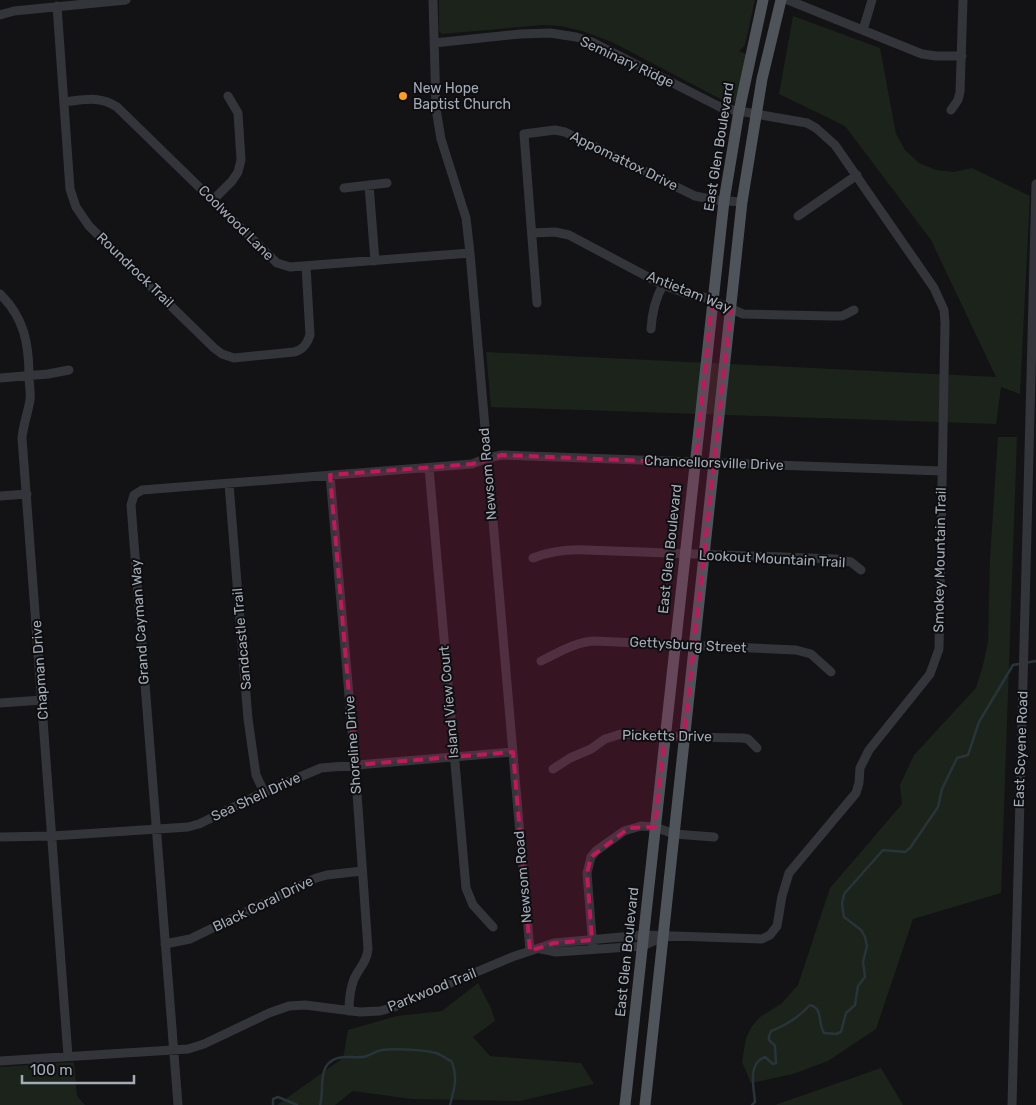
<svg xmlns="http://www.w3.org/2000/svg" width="1036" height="1105" font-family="Rubik,sans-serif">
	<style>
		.green { fill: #1b231b }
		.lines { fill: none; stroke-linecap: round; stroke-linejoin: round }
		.stream { stroke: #28343a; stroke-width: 2.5 }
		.minor { stroke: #34353a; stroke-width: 9 }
		.major { stroke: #4f535a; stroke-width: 11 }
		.marked { fill: #c2185b; fill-opacity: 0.2; stroke: #c2185b; stroke-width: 4; stroke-dasharray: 10 6; stroke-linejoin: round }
		.poi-dot { fill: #ff9d21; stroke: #0e0e10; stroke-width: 2 }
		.labels { text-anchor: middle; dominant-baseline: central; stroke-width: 4; stroke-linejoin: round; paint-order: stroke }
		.street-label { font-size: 14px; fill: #a3abb7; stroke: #0e0e10 }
		.poi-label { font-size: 14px; fill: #a3abb7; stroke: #0e0e10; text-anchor: start }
	</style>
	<rect width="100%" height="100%" fill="#131315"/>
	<!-- green -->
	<path class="green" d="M439 0H755L745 45 739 51 746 54 737 100 733 103H728L612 42 582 31 561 26 542 25 442 34 439 31Z
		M793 16 880 48 896 134 905 150 919 163 936 170 954 172 972 168 1030 196 1020 394 1001 387 996 424 491 407 486 352 996 377 931 240 845 126 779 94Z
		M998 437H1017L1001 893 913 919 876 1029 828 1061 793 1074 751 1083 742 1062 746 1038 752 1026 760 1017 782 1003 798 985 830 888 902 804 900 785 914 755 976 688 983 665 988 642 990 558Z
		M478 983 491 1008 495 1021 473 1037 490 1056 581 1063 594 1084 520 1101 412 1099 353 1091 335 1105H277L343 1058 348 1030 397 1016 442 1011Z
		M74 1062 77 1096 85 1105H0V1067Z
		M881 1068 903 1105H775Z"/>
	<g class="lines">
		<!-- stream -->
		<path class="stream" d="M273 1105V1099L278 1097 297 1105
			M320 1105C324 1093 319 1074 328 1064 337 1054 349 1058 361 1057 369 1057 374 1051 382 1050 393 1048 425 1050 436 1053 442 1055 447 1059 452 1062 458 1078 454 1090 450 1105
			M752 1105 755 1102C754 1088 747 1063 765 1057L773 1064 776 1063 775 1046 769 1040V1036L771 1031C787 1025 798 1018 810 1005 824 1009 817 1022 824 1033L836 1034 841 1032 846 1013 855 1005 858 986 865 977 863 962 867 946 865 937 861 930 844 917 842 904 844 894 883 850 905 852 910 848 938 807 942 789 957 758 968 755 979 722 1013 665 1036 661"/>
		<!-- minor -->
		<path class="minor" d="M433 0 436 109 441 139 466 218 470 253 530 951
			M788 0 922 54 936 56H962
			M57 6 70 189 76 207 89 226 214 348 222 354 234 358 294 352C303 350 307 344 310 335L306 266
			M0 15 14 11 126 0
			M863 30 872 0
			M64 102C84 100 99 95 117 107L277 263 290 267 470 253
			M951 110 958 100 960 92 963 0
			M369 185 375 261
			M344 188 387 183
			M213 200 232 181 238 172 241 160 238 113 228 96
			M798 216 857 175
			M532 233 555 232 569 235 663 285 691 295 704 297 743 314 831 316H842L854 310
			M0 294C24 317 29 344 29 376 29 384 31 392 30 400 28 413 23 425 22 438L68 1056
			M537 303 524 134 555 130 565 132 695 196 715 200 742 202
			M651 329C652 312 655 299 663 285
			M0 378 48 374 69 370
			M429 468 466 888 473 905 493 927
			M330 475 355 765 368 949C367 962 359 968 354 979 350 989 349 1001 349 1011
			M229 484 248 719 256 775 264 792
			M0 496 27 494
			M533 558C551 551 567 549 586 550L836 559 851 562 861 570
			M541 661C558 653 575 642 594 641L796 650 811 654 831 672
			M0 703 42 700
			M553 769 570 758 591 749 605 739 621 734 684 737 743 738 748 739 757 748
			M0 837 52 836 188 827 199 824 264 792 321 768 513 752
			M165 944 190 939 316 878 327 875 362 871
			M541 949 556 952 643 946 663 937
			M593 949 587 873 591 857 596 851 624 831 641 826 655 827 674 834 714 837
			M0 1061 188 1049 204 1044 269 1013 289 1006 305 1005 360 1012 380 1011 391 1008 512 957 554 943 644 935 762 939 770 935 777 926 782 896 789 873 856 793 859 783 860 768 869 750 930 674 939 649 945 323 944 310 934 288 835 145 816 128 807 123 722 108 592 42 576 37 550 33 520 34 434 43
			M178 1105 131 505 134 495 142 490 472 464 487 458 502 455 941 471
			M1012 1105 1036 184"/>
		<!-- major -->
		<path class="major" d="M625 1105 724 201 739 111 763 0
			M645 1105 742 202 762 79 781 0"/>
	</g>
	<!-- marked area -->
	<path class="marked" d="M712 301 731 310 684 737 665 736 655 827 629 828 591 857 587 873 592 940 554 943 530 951 513 752 355 765 330 475 472 464 502 455 695 463Z"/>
	<!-- markers -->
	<circle class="poi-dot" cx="403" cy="96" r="5"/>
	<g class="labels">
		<!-- street labels -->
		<g class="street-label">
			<text transform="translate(627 62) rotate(25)">Seminary Ridge</text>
			<text transform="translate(719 147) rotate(-81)">East Glen Boulevard</text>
			<text transform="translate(624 161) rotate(26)">Appomattox Drive</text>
			<text transform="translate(236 223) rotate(45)">Coolwood Lane</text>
			<text transform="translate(135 270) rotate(44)">Roundrock Trail</text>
			<text transform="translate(689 292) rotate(22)">Antietam Way</text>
			<text transform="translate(714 463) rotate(2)">Chancellorsville Drive</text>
			<text transform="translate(488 474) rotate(-95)">Newsom Road</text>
			<text transform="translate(670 549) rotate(-84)">East Glen Boulevard</text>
			<text transform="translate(772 559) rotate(3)">Lookout Mountain Trail</text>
			<text transform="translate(940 560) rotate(-89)">Smokey Mountain Trail</text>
			<text transform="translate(140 622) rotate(-94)">Grand Cayman Way</text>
			<text transform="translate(242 639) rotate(-95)">Sandcastle Trail</text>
			<text transform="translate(688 645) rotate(3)">Gettysburg Street</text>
			<text transform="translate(40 670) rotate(-94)">Chapman Drive</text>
			<text transform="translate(449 702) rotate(-95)">Island View Court</text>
			<text transform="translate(667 736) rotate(1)">Picketts Drive</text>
			<text transform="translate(353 745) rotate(-94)">Shoreline Drive</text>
			<text transform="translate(1021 749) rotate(-88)">East Scyene Road</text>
			<text transform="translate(256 797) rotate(-25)">Sea Shell Drive</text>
			<text transform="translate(523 877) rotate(-95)">Newsom Road</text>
			<text transform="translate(263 904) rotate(-26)">Black Coral Drive</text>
			<text transform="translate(627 952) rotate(-84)">East Glen Boulevard</text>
			<text transform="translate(432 990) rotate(-22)">Parkwood Trail</text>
		</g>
		<!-- poi labels -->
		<g class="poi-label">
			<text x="413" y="88">New Hope<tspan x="413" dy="16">Baptist Church</tspan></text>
		</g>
	</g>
	<!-- scale -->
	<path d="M22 1075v8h112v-8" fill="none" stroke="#a3abb7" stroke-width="2.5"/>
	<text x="30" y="1075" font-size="15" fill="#a3abb7" stroke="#0e0e10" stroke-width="4" paint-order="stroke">100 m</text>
</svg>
